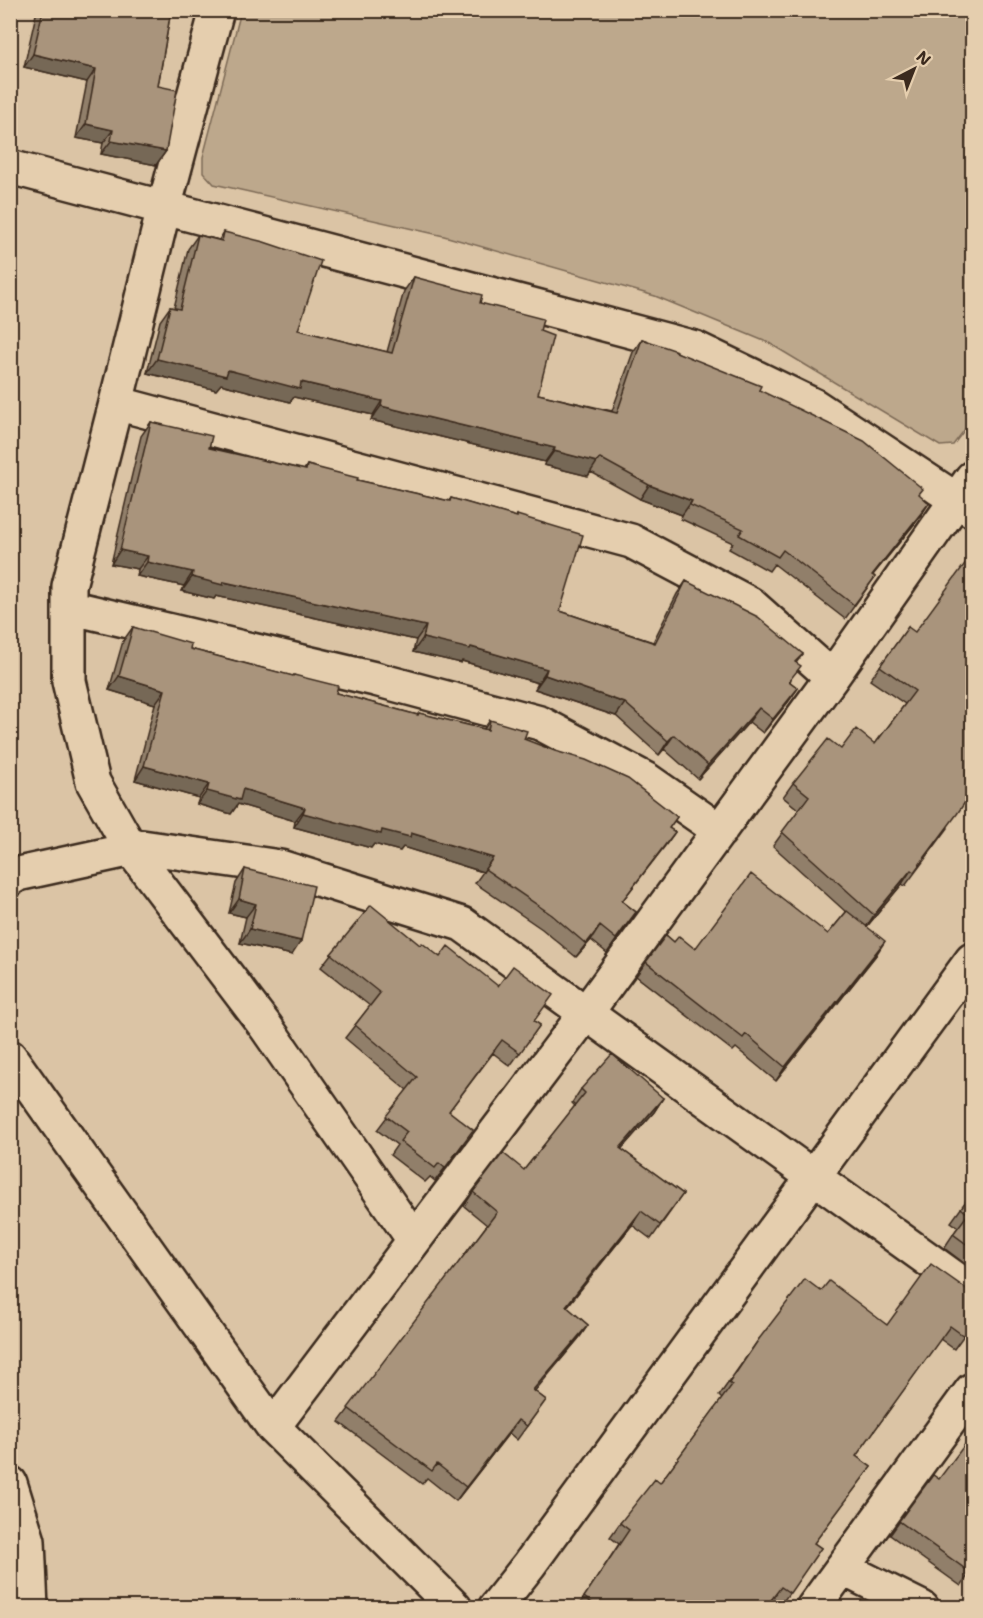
<svg xmlns="http://www.w3.org/2000/svg" width="983" height="1618" font-family="'Shantell Sans',sans-serif">
	<style>
		.green { fill: #bda88c; stroke: #7c6955; stroke-width: 1.5 }
		.lines { fill: none; stroke-linecap: round; stroke-linejoin: round }
		.street-casing { stroke: #3b2a1e; stroke-width: 38 }
		.secondary-casing { stroke: #3b2a1e; stroke-width: 38 }
		.street { stroke: #e5ceae; stroke-width: 33 }
		.secondary { stroke: #e5ceae; stroke-width: 33 }
		.wall { fill: #917f6a; stroke: #3b2a1e; stroke-width: 1.5 }
		.shaded-wall { fill: #766856; stroke: #3b2a1e; stroke-width: 1.5 }
		.building { fill: #a9947b; stroke: #3b2a1e; stroke-width: 1.5 }
	</style>
	<rect width="100%" height="100%" fill="#dbc4a5"/>
	<filter id="ink" filterUnits="userSpaceOnUse"><feTurbulence type="fractalNoise" baseFrequency=".0167" numOctaves="2"/><feDisplacementMap in="SourceGraphic" scale="12" xChannelSelector="R" yChannelSelector="G"/><feConvolveMatrix kernelMatrix="1 2 1 2 8 2 1 2 1" color-interpolation-filters="sRGB"/></filter>
	<g filter="url(#ink)">
		<!-- green -->
		<path class="green" d="M241 11H972V420L953 445 940 446 769 343 655 296 444 236 214 184 203 172V157Z"/>
		<g class="lines">
			<defs>
				<path id="street" d="M217 10 164 208 116 403 631 541 750 604 832 677
					M10 167 695 348 813 405 972 510
					M116 403 69 586V681L93 782 131 849 266 1027 414 1240
					M69 607 375 679 540 723 647 780 720 831
					M10 879 18 874 142 847 280 867 462 924 972 1291
					M10 1057 273 1427 455 1608
					M273 1427 586 1013 832 677 972 478
					M10 1483 28 1541
					M10 1541H28L31 1608
					M842 1568 922 1608
					M813 1608 972 1390"/>
				<path id="secondary" d="M495 1608 529 1565 972 960"/>
			</defs>
			<!-- street casing -->
			<use href="#street" class="street-casing"/>
			<!-- secondary casing -->
			<use href="#secondary" class="secondary-casing"/>
			<!-- street -->
			<use href="#street" class="street"/>
			<!-- secondary -->
			<use href="#secondary" class="secondary"/>
		</g>
		<!-- wall -->
		<path class="wall" d="M37 10H171L158 86 166 151 156 165 101 154 103 143 76 138 87 82 24 67Z
			M224 232 298 330 387 352 404 291 414 277 480 303 540 331 538 394 612 411 633 352 642 339 676 352 759 390 919 494 920 517 873 575 875 577 845 619 774 564 769 571 729 549 733 543 681 519 682 515 640 499 591 472 588 476 544 465 545 462 371 420 373 415 294 397 290 402 221 384 216 390 147 373 160 321 170 307 174 308 188 249 198 235 219 240Z
			M151 422 209 448 304 470 307 465 357 480 449 501 451 498 516 517 517 515 560 611 653 642 677 594 686 581 803 654 796 663 790 682 798 688 788 702 763 733 749 722 698 779 664 749 659 755 616 716 535 689 538 683 462 661 461 663 413 652 416 640 216 596 214 599 182 591 184 586 137 576 138 569 111 564 141 436Z
			M133 627 190 649 292 676 294 675 336 693 417 715 419 713 484 729 490 720 524 739 677 817 669 828 675 832 622 901 636 912 607 953 591 940 576 957 542 929 475 883 483 872 403 847 400 851 374 844 371 848 294 827 295 821 238 804 231 814 197 804 199 798 135 780 155 704 109 690 123 641Z
			M908 627 948 828 905 886 902 884 867 926 876 955 776 1081 736 1048 733 1051 636 976 666 935 674 942 695 949 828 934 846 912 773 846 799 810 783 797 793 783 841 749 875 744 905 704 870 680Z
			M245 869 292 955 240 943 246 917 229 913 236 883Z
			M420 945 440 957 540 1025 510 1066 493 1053 449 1111 464 1143 435 1181 430 1177 425 1182 390 1155 397 1145 377 1130 407 1090 345 1038 370 1006 321 967 331 954Z
			M581 1089 663 1098 654 1112 621 1149 683 1194 651 1239 632 1225 567 1307 588 1325 579 1338 534 1391 546 1400 517 1440 509 1433 456 1501 427 1478 422 1484 339 1422 487 1225 464 1206 473 1192 524 1170 575 1106 572 1103Z
			M972 1193V1269L944 1248 958 1227 951 1222Z
			M821 1291 887 1325 972 1324 954 1349 940 1339 856 1456 871 1467 814 1543 821 1548 780 1606 772 1600 766 1608H577L619 1544 610 1537 620 1523 660 1483 722 1399 719 1396 759 1339Z
			M933 1475 972 1570 961 1586 890 1535Z"/>
		<!-- shaded-wall -->
		<path class="shaded-wall" d="M33 54 96 69 87 82 24 67Z
			M86 124 113 130 103 143 76 138Z
			M111 141 166 151 156 165 101 154Z
			M157 359 301 382 382 401 373 415 294 397 290 402 221 384 216 390 147 373Z
			M381 406 555 448 545 462 371 420Z
			M554 451 597 462 588 476 544 465Z
			M649 485 692 501 682 515 640 499Z
			M929 503 920 517 862 588 872 575Z
			M120 550 148 556 138 569 111 564Z
			M147 562 193 572 184 586 137 576Z
			M192 577 224 582 426 626 416 640 216 596 214 599 182 591Z
			M423 638 471 647 547 669 538 683 462 661 461 663 413 652Z
			M545 675 625 703 616 716 535 689Z
			M119 676 165 690 155 704 109 690Z
			M798 688 788 702 763 733 773 719Z
			M759 708 749 722 698 779 708 765Z
			M674 735 664 749 659 755 668 741Z
			M144 766 209 784 199 798 135 780Z
			M243 789 305 808 295 821 238 804 231 814 197 804 207 791Z
			M303 813 382 830 411 833 493 858 483 872 403 847 400 851 374 844 371 848 294 827Z
			M675 832 665 846 612 914 622 901Z
			M911 870 902 884 865 929 874 915Z
			M239 899 256 904 246 917 229 913Z
			M600 926 591 940 576 957 586 944Z
			M250 929 301 941 292 955 240 943Z
			M885 941 876 955 776 1081 785 1067Z
			M663 1098 654 1112 610 1162 620 1148Z
			M641 1211 632 1225 556 1320 566 1306Z
			M588 1325 579 1338 524 1404 533 1390Z
			M518 1420 509 1433 456 1501 466 1487Z"/>
		<!-- building -->
		<path class="building" d="M43 10H171L158 86 177 90 166 151 111 141 113 130 86 124 96 69 33 54Z
			M224 232 264 242 321 261 298 330 392 353 414 277 482 295 480 303 543 319 540 331 553 336 538 394 617 413 642 339 677 351 676 352 761 386 759 390 864 441 923 489 919 494 929 503 872 575 875 577 854 605 783 550 778 557 739 535 743 529 690 505 692 501 649 485 600 458 597 462 554 451 555 448 381 406 382 401 301 382 300 389 228 370 226 376 157 359 170 307 180 309 198 235 222 241Z
			M151 422 212 436 209 448 306 470 307 465 358 478 357 480 450 501 451 498 517 517V515L583 535 560 611 655 643 686 581 758 617 803 654 795 662 801 666 789 681 798 688 773 719 759 708 708 765 674 735 668 741 625 703 545 675 547 669 471 647 470 649 423 638 426 626 224 582 223 585 192 577 193 572 147 562 148 556 120 550Z
			M972 554V792L957 814 914 872 911 870 874 915 782 832 809 796 793 783 828 739 841 749 856 729 875 744 915 691 880 666 908 627 915 632Z
			M133 627 191 644 190 649 293 676 294 675 338 686 336 693 418 715 419 713 488 730 490 720 527 731 524 739 555 751 586 760 628 779 677 817 669 828 675 832 622 901 636 912 616 939 600 926 586 944 552 915 485 869 493 858 411 833 410 837 382 830 381 834 303 813 305 808 243 789 240 800 207 791 209 784 144 766 165 690 119 676Z
			M245 869 314 886 301 941 250 929 256 904 239 899Z
			M751 874 828 934 847 911 885 941 785 1067 746 1034 743 1038 646 962 666 935 674 942 679 936 695 949Z
			M371 905 420 945 422 943 440 957 448 946 498 986 513 966 553 995 534 1021 540 1025 520 1053 502 1040 449 1111 473 1130 445 1168 439 1163 435 1168 400 1141 407 1132 386 1116 417 1077 355 1025 380 993 331 954Z
			M612 1054 663 1098 620 1148 683 1194 660 1225 641 1211 566 1306 588 1325 533 1390 546 1400 527 1426 518 1420 466 1487 437 1464 432 1471 348 1408 497 1212 473 1192 503 1153 524 1170 585 1093 581 1089Z
			M972 1193V1248L953 1234 968 1214 961 1208Z
			M931 1264 972 1293V1324L964 1336 950 1326 856 1456 871 1467 814 1543 821 1548 790 1593 781 1587 765 1608H599L584 1597 629 1530 620 1523 655 1479 660 1483 732 1385 729 1383 759 1339 805 1279 821 1291 829 1281 887 1325Z
			M972 1435V1570L971 1573 899 1521 933 1475 939 1479Z"/>
	</g>
	<!-- margin -->
	<rect width="983" height="1618" fill="none" stroke="#e5ceae" stroke-width="36"/>
	<rect x="18" y="18" width="947" height="1582" fill="none" stroke="#3b2a1e" stroke-width="2" filter="url(#ink)"/>
	<!-- north arrow -->
	<g transform="translate(914 69) rotate(42)" stroke="#e5ceae" stroke-width="4.5" paint-order="stroke">
	<path d="M0-4.5L10 22L0 15L-10 22Z" fill="#3b2a1e"/>
	<text y="-9" font-size="16" font-weight="bold" text-anchor="middle" fill="#3b2a1e">N</text>
	</g>
</svg>
